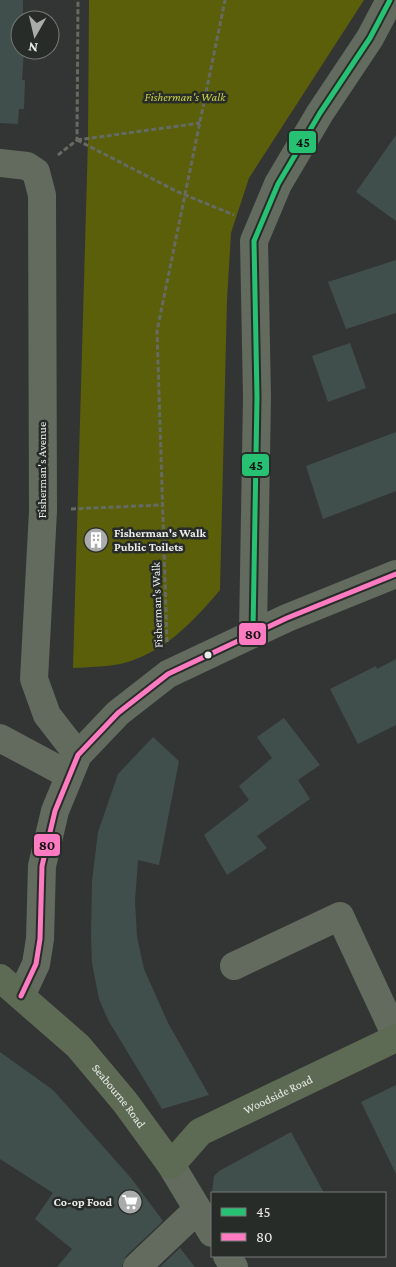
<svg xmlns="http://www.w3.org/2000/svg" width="396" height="1267" font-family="'Crimson Pro',serif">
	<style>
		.green { fill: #5b5f0a }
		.building { fill: #404f4c }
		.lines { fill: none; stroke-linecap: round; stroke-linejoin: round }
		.path { stroke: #656b62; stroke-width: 3; stroke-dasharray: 5 2.5; stroke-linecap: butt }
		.minor { stroke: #626b5e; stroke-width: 28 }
		.major { stroke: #5e6b54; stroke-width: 28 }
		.bus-1-casing { stroke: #282c29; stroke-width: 9 }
		.bus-2-casing { stroke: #282c29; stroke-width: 9 }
		.bus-1 { stroke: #26c172; stroke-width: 5 }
		.bus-2 { stroke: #fe7ac1; stroke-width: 5 }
		.bus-dot { fill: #e9ecea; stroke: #282c29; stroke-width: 2 }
		.labels { text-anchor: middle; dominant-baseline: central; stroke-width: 5; stroke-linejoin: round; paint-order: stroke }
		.park-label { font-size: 12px; font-style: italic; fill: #c8d045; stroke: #282c29 }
		.street-label { font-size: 12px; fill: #e9ecea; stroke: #282c29 }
		.poi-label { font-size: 12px; font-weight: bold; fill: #e9ecea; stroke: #282c29; text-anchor: start }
		.line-badge { stroke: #282c29; stroke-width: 2 }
		.pale-badge-label { font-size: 14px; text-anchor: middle; font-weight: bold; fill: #111 }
	</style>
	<rect width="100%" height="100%" fill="#333534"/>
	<!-- green -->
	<path class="green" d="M89 0H364L249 178 231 233 227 300 220 590C192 623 163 654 120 664 105 667 88 667 73 668L88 140Z"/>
	<!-- building -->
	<path class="building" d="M0 0H23V20H20V50H24L22 80H25L24 109H19L18 124 0 123Z
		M396 135V221L356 192Z
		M396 260V313L346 329 328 282Z
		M350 343 366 388 328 402 312 356Z
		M396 432V491L323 519 306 466Z
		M396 659V725L358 744 330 689 376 666 377 669Z
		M284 718 320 765 298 780 310 799 257 836 267 848 227 875 204 835 249 800 239 786 272 758 257 737Z
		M153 737 179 761 159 865 138 860 135 901 137 937 144 969 168 1023 209 1095 162 1109 108 1020 99 999 92 963 91 936 92 881 98 832 118 774Z
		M0 1052 53 1090 131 1178 163 1221 126 1256 122 1267H57L72 1249 35 1219 53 1193 0 1159Z
		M396 1085V1174L361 1102Z
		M291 1132 324 1193H212L214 1176 219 1171Z
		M180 1248 195 1267H160Z"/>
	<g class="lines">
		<!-- path -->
		<path class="path" d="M77 140 178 192 234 215
			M77 140 200 123
			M58 155 77 140 78 0
			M71 509 161 505
			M167 642 157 331 225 0"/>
		<!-- minor -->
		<path class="minor" d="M0 163 27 166 36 172 42 195 43 511 34 679 47 715 78 755
			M253 632 257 397 254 241 278 184 320 113 370 38 390 0
			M0 738 69 775
			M234 966 340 916 396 1036
			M21 996 36 964 40 939 42 866 55 811 78 755 118 713 168 674 287 618 396 574
			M171 1165 212 1233
			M227 1256 234 1267
			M137 1267 197 1210"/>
		<!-- major -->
		<path class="major" id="s1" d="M0 978 78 1046 125 1102 171 1165 200 1132 396 1038"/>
		<defs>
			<path id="bus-1" d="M253 632 257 397 254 241 278 184 320 113 370 38 390 0"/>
			<path id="bus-2" d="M21 996 36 964 40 939 42 866 55 811 78 755 118 713 168 674 287 618 396 574"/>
		</defs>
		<!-- bus-1 casing -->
		<use href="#bus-1" class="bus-1-casing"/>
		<!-- bus-2 casing -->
		<use href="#bus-2" class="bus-2-casing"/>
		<!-- bus-1 -->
		<use href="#bus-1" class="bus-1"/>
		<!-- bus-2 -->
		<use href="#bus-2" class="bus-2"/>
	</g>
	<!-- icons -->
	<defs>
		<symbol id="building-disc" viewBox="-11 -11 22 22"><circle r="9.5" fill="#a9acaa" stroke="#282c29"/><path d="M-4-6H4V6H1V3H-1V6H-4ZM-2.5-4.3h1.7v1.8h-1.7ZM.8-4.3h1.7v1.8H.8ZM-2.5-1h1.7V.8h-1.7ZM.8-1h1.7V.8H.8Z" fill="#fff"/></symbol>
		<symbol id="supermarket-disc" viewBox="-11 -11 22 22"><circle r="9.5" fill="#a9acaa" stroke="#282c29"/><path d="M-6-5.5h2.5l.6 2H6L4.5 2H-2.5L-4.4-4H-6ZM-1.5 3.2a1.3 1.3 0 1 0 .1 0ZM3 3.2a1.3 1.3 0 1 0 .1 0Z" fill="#fff"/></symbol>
	</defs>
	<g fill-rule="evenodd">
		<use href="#building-disc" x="82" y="526" width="28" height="28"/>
		<use href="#supermarket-disc" x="116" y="1188" width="28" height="28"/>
	</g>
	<!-- markers -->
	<circle class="bus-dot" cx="208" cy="655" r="4.5"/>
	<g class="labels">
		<!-- park labels -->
		<g class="park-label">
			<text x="185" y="97">Fisherman's Walk</text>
		</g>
		<!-- street labels -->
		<g class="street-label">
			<text transform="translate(42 470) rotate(-90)">Fisherman's Avenue</text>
			<text transform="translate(157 605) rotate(-92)">Fisherman's Walk</text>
			<text stroke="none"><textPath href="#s1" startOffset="385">Woodside Road</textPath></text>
			<text stroke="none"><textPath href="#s1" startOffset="168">Seabourne Road</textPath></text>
		</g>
		<!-- poi labels -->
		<g class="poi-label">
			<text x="114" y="533">Fisherman's Walk<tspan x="114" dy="14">Public Toilets</tspan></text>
			<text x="112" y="1202" text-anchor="end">Co-op Food</text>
		</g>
	</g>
	<g class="line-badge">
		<rect x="288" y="130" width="29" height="24" rx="5" fill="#26c172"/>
		<rect x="241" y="453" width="29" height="24" rx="5" fill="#26c172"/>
		<rect x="238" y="622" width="29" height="24" rx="5" fill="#fe7ac1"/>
		<rect x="33" y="833" width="28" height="24" rx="5" fill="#fe7ac1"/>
	</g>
	<g class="pale-badge-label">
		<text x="303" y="147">45</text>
		<text x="256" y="470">45</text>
		<text x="253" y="639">80</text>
		<text x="47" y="850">80</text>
	</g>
	<!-- legend -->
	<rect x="211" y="1192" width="175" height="65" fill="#282c29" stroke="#757976"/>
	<rect x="221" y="1208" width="25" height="8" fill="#26c172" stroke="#757976"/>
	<text x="256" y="1217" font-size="15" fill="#e9ecea">45</text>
	<rect x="221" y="1233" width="25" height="8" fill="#fe7ac1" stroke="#757976"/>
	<text x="256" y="1242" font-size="15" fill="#e9ecea">80</text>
	<!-- north arrow -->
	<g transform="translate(35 35) rotate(188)"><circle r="24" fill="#282c29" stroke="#757976"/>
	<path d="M0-4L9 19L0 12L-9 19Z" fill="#a9acaa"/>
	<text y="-8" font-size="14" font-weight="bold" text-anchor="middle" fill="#e9ecea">N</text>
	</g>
</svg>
